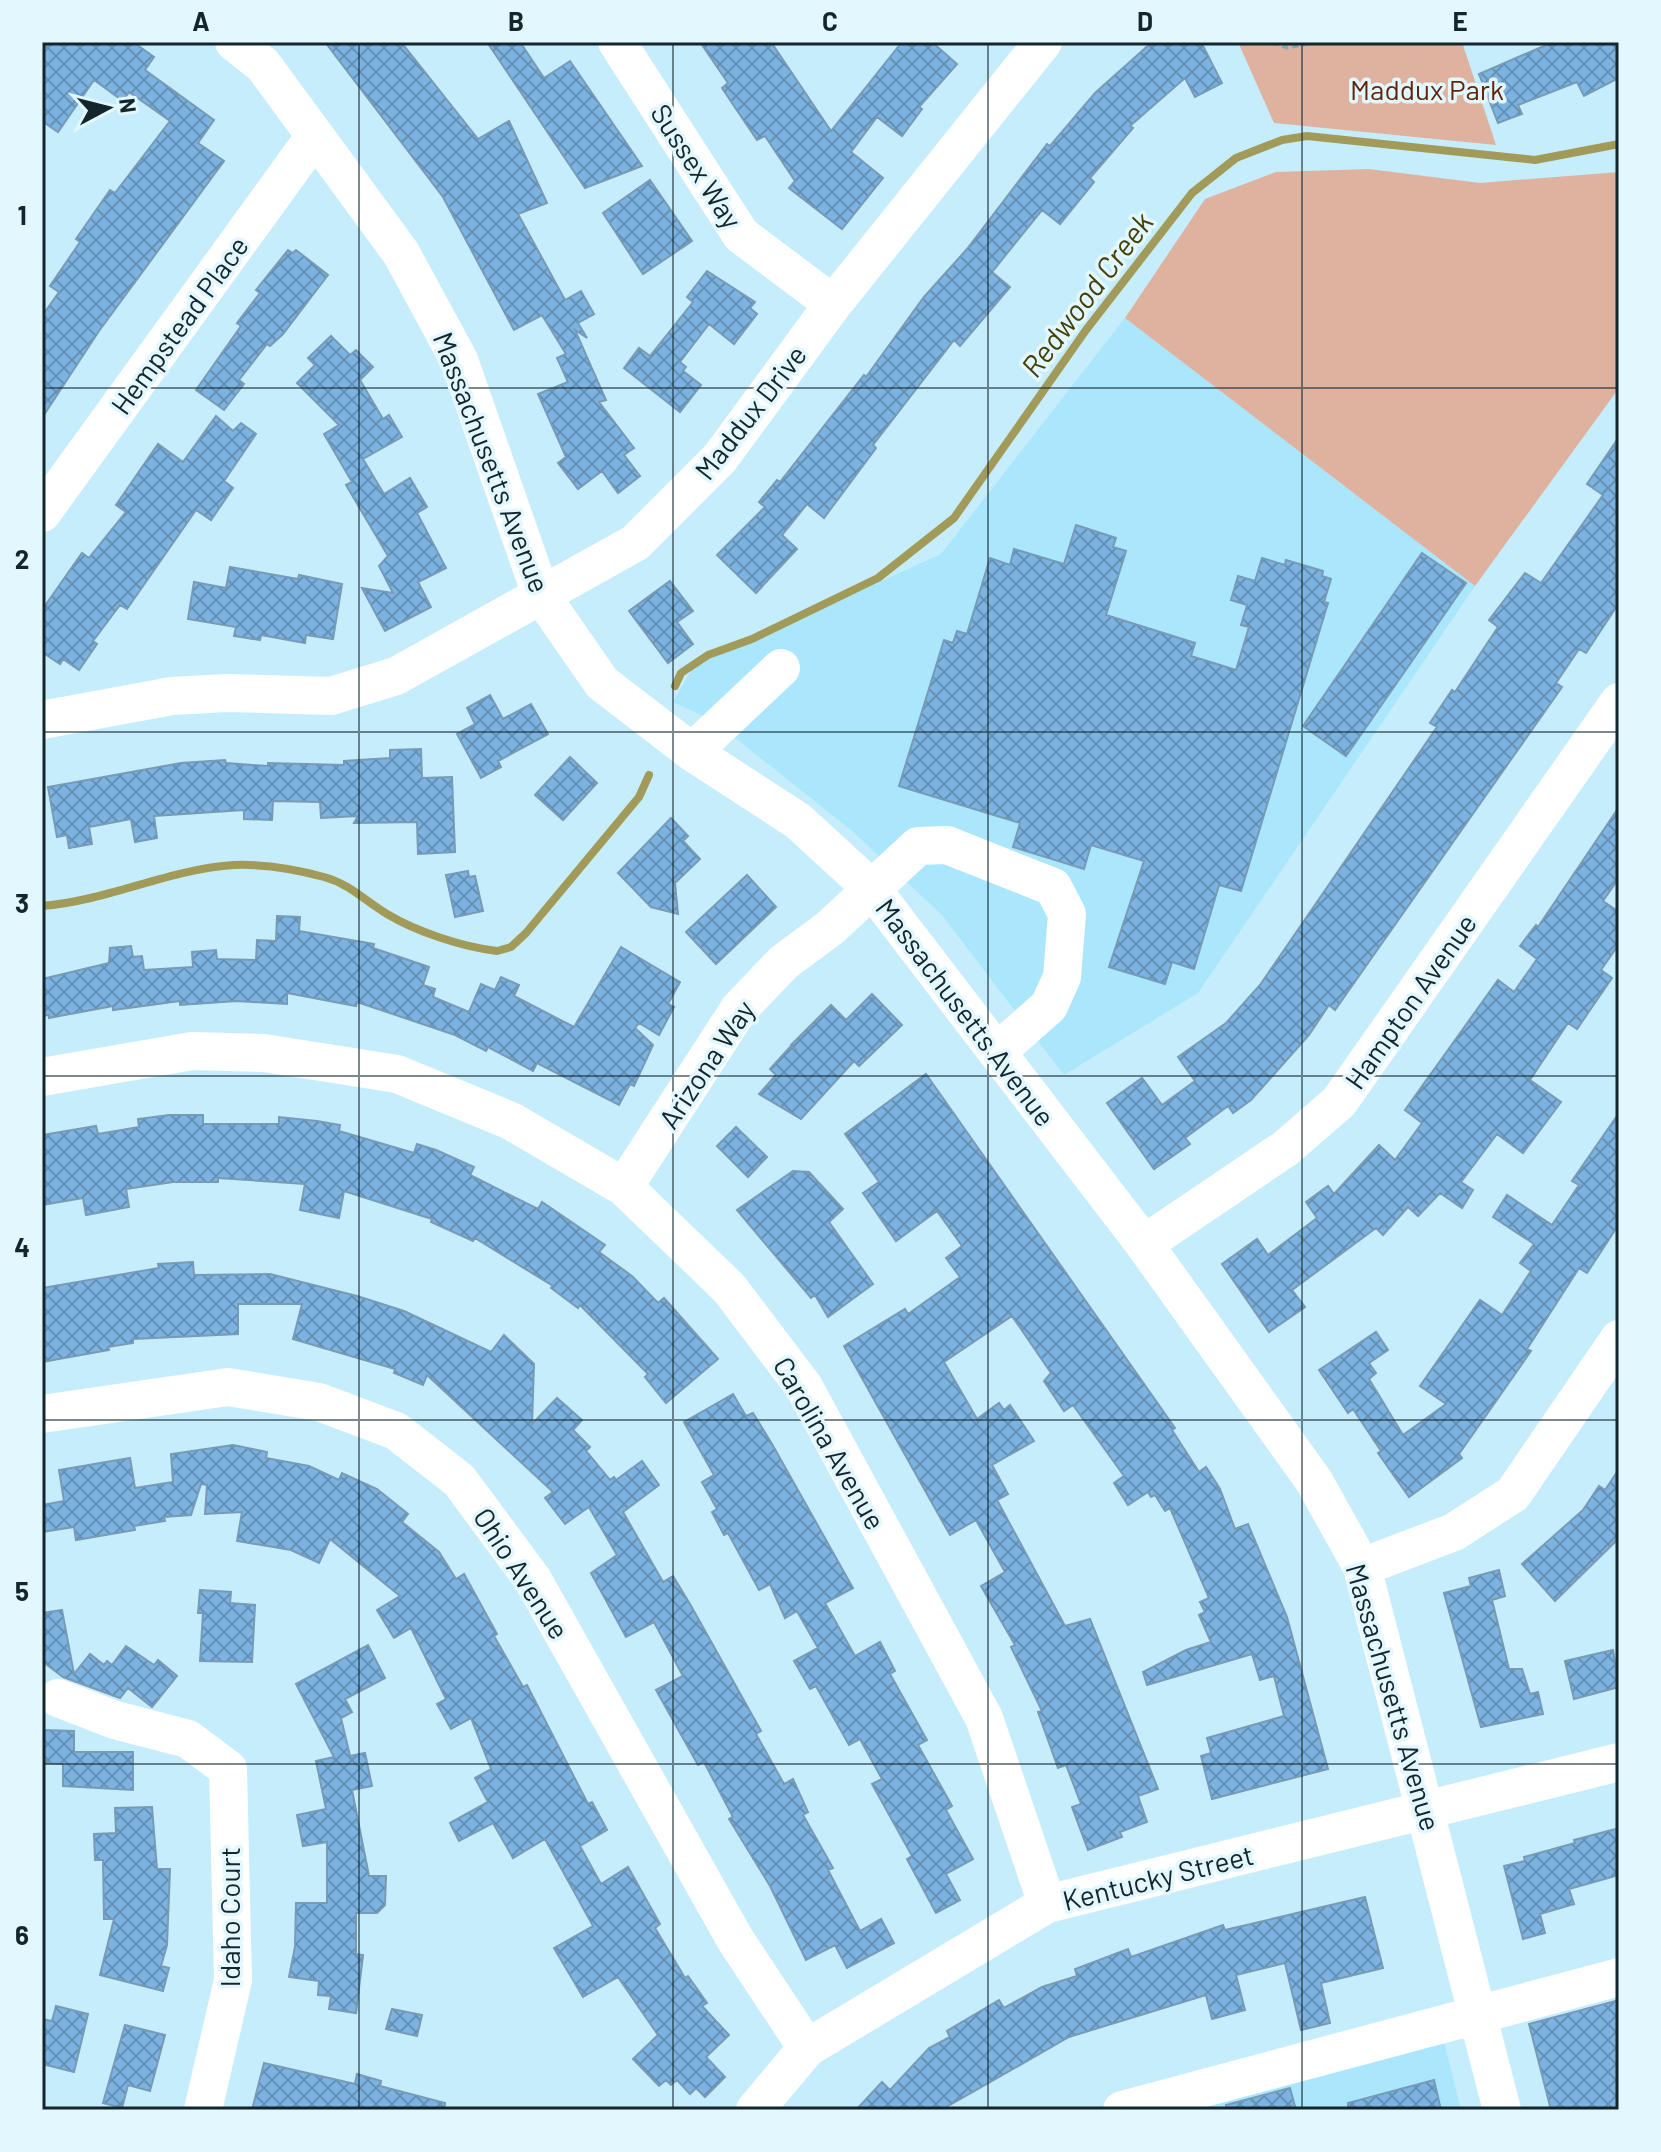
<svg xmlns="http://www.w3.org/2000/svg" width="1661" height="2152" font-family="Barlow,sans-serif">
	<style>
		.built { fill: #aae6fc }
		.green { fill: #dfb29f }
		.lines { fill: none; stroke-linecap: round; stroke-linejoin: round }
		.stream { stroke: #a19a59; stroke-width: 8 }
		.building { fill: url(#building-cross-hatch); stroke: #779ab7; stroke-width: 2 }
		.path { stroke: #88a8b4; stroke-width: 5; stroke-dasharray: 6 4; stroke-linecap: butt }
		.minor { stroke: #fff; stroke-width: 38 }
		.grid { fill: none; stroke: #13262d; stroke-width: 2; stroke-opacity: 0.55 }
		.labels { text-anchor: middle; dominant-baseline: central; stroke-width: 7; stroke-linejoin: round; paint-order: stroke }
		.park-label { font-size: 28px; fill: #612609; stroke: #e3f7fe }
		.street-label { font-size: 28px; fill: #13262d; stroke: #e3f7fe }
		.water-label { font-size: 30px; font-style: italic; fill: #45400b; stroke: #e3f7fe }
		.neatline { fill: none; stroke: #13262d; stroke-width: 3 }
		.grid-label { font-size: 26px; text-anchor: middle; font-weight: bold; fill: #13262d }
	</style>
	<defs>
		<pattern id="building-cross-hatch" width="8" height="8" patternUnits="userSpaceOnUse" patternTransform="scale(2)"><rect width="8" height="8" fill="#7cb3e0"/><path d="M0 0l8 8M0 8l8-8" fill="none" stroke="#6491b6"/></pattern>
	</defs>
	<rect width="100%" height="100%" fill="#c6edfc"/>
	<!-- built -->
	<path class="built" d="M1125 318 1475 586 1198 993 1064 1075 942 915 851 830 714 721 673 702 694 666 941 554Z
		M1439 2022 1461 2110H1085Z"/>
	<!-- green -->
	<path class="green" d="M1238 42H1462L1496 145 1274 123Z
		M1369 169 1480 183 1619 172V388L1475 586 1125 318 1205 199 1276 172Z"/>
	<g class="lines">
		<!-- stream -->
		<path class="stream" d="M675 686 681 673 708 655 752 639 878 578 954 518 1086 330 1192 193 1236 158 1282 140 1307 136 1535 160 1619 144
			M42 906C107 901 169 869 234 865 264 864 295 869 324 877 350 884 365 901 387 914 417 932 463 947 497 951L511 947 526 933 639 797 649 775"/>
	</g>
	<!-- building -->
	<path class="building" d="M42 42H133L154 57 145 70 214 120 198 143 224 161 99 331 42 418V316L59 292 50 286 80 242 76 239 110 190 115 193 170 121 129 92 123 101 94 80 58 132 42 121Z
		M325 42H401L478 139 509 121 547 203 518 214 565 300 581 291 594 314 578 323 587 338 575 330 606 400 599 402 634 448 624 455 640 476 618 493 602 471 578 489 558 463 566 457 538 394 568 382 557 358 566 354 542 315 514 330 443 197Z
		M487 42H520L544 78 570 61 642 166 585 188Z
		M700 42H771L831 131 902 42H932L957 64 919 107 922 109 902 136 877 117 851 152 883 178 842 229 789 188 795 181 765 136 757 140 736 109 722 88 728 83Z
		M1152 42H1201L1222 83 1195 97 1185 78 1130 126 1133 128 1090 178 1094 182 1060 224 1042 210 992 272 1010 287 960 346 954 340 873 445 876 448 824 518 807 504 782 535 797 549 756 593 717 555 765 507 759 502 777 480 780 482 864 375 866 377 924 297 967 249 1047 144 1050 146 1095 93Z
		M1553 42H1619V78L1584 96 1577 82 1518 105 1522 114 1498 123 1479 74Z
		M650 180 692 241 643 274 603 213Z
		M288 250 293 253 296 250 328 275 283 334 270 346 267 344 239 380 244 384 224 410 196 390 241 326 237 323 260 293 256 290Z
		M707 271 755 302 750 308 757 314 734 344 709 324 680 362 686 367 683 371 701 385 680 412 624 368 639 348 650 356 693 302 687 297Z
		M331 336 350 355 356 350 373 367 360 380 383 419 389 415 402 437 363 459 384 494 410 478 427 507 417 513 446 568 418 582 431 607 385 631 362 588 393 593 379 566 388 556 346 485 352 482 324 434 339 425 297 383 315 365 308 358Z
		M216 416 233 431 241 423 256 434 224 481 233 488 211 520 196 510 127 609 120 605 93 641 97 644 79 670 63 659 60 664 42 652V610L82 553 89 558 126 512 116 505 158 444 183 462Z
		M1619 437V603L1586 653 1579 649 1556 683 1562 687 1335 1010 1329 1005 1309 1035 1251 1100 1233 1113 1228 1106 1185 1138 1190 1144 1154 1169 1107 1103 1142 1078 1162 1105 1195 1081 1178 1057 1226 1023 1260 985 1437 727 1430 723 1452 690 1455 692 1498 627 1489 620 1525 573 1541 583 1603 495 1587 484Z
		M1076 525 1116 538 1113 547 1126 551 1106 615 1195 643 1191 656 1236 670 1249 627 1241 625 1247 605 1231 600 1238 576 1255 581 1262 558 1285 565 1286 560 1323 571 1322 576 1331 579 1324 602 1328 603 1241 891 1219 885 1194 969 1172 962 1165 984 1109 967 1144 861 1091 845 1084 869 1013 847 1020 823 899 786 944 640 953 643 957 631 967 634 990 558 1010 565 1014 549 1064 564Z
		M1422 553 1466 583 1346 756 1303 726Z
		M230 567 298 579 299 575 342 584 333 639 306 635 305 643 261 635 260 640 234 636 236 627 188 619 194 582 226 588Z
		M670 581 693 611 677 622 693 644 668 663 629 611Z
		M490 695 503 719 531 704 548 734 498 761 501 767 481 778 457 734 475 724 467 708Z
		M421 749 422 778 452 777 455 852 418 854 417 822 354 823 358 816 321 818 320 802 273 801 272 820 244 819V810L154 816 157 838 135 842 131 819 89 827 92 844 69 848 67 835 57 837 48 787 181 763 225 760 226 763 268 766V763L344 765V761L390 758V750Z
		M570 757 597 783 563 820 535 795Z
		M1619 807V878L1603 901 1619 912V944L1601 970 1612 978 1577 1029 1568 1023 1530 1080 1561 1102 1523 1153 1497 1134 1461 1182 1473 1190 1462 1208 1440 1193 1418 1216 1408 1207 1383 1235 1376 1228 1292 1290 1305 1307 1269 1332 1222 1264 1257 1239 1268 1255 1317 1218 1306 1202 1328 1186 1334 1194 1379 1145 1395 1160 1422 1123 1405 1110 1498 980 1514 992 1537 959 1520 946 1536 925 1538 927Z
		M671 818 688 836 683 841 700 859 675 883 678 914 651 907 618 873Z
		M468 871 469 877 475 876 483 911 455 917 446 875Z
		M747 875 776 907 716 964 686 932Z
		M277 916 300 917 299 931 374 944 373 948 429 967 423 985 435 989 433 997 469 1012 481 984 495 990 501 977 519 985 514 996 574 1027 621 947 680 982 668 1004 674 1007 659 1035 639 1023 635 1028 653 1045 634 1086 630 1084 619 1105 537 1063 533 1071 488 1047 486 1051 455 1035 357 1002 356 1006 287 993V1004L237 1001 180 1005V1001L113 1010V1006L49 1018V1015L42 1016V979L109 963 110 948 131 946 133 957 142 956 144 970 193 967 192 952 216 950 217 959 256 960 257 940 276 941Z
		M872 994 902 1025 859 1066 854 1061 801 1119 759 1094 776 1075 770 1069 790 1047 797 1051 791 1045 831 1005 846 1020Z
		M926 1074 1175 1428 1172 1430 1199 1472 1206 1467 1220 1489 1235 1529 1248 1524 1287 1617 1328 1769 1212 1799 1201 1756 1211 1753 1207 1738 1284 1716 1274 1676 1260 1680 1252 1654 1147 1685 1143 1672 1186 1650 1211 1642 1199 1615 1205 1612 1200 1602 1209 1598 1170 1508 1165 1511 1155 1495 1151 1497 1148 1492 1128 1505 1114 1483 1124 1476 1073 1405 1064 1411 1044 1381 1051 1373 1012 1316 944 1362 977 1419 999 1403 1004 1410 1010 1405 1034 1441 992 1465 1008 1494 997 1500 1065 1626 1090 1619 1158 1789 1138 1796 1147 1822 1120 1832 1122 1837 1088 1850 1072 1807 1081 1804 1066 1765 1058 1768 1038 1712 1042 1711 1011 1647 1015 1645 981 1586 1005 1572 976 1520 950 1535 844 1346 905 1309 908 1314 960 1277 946 1258 962 1246 937 1211 896 1241 863 1193 879 1182 845 1134Z
		M1619 1113V1224L1587 1273 1579 1268 1527 1349 1531 1351 1459 1454 1462 1458 1409 1497 1378 1453 1381 1451 1353 1409 1348 1413 1319 1370 1376 1332 1388 1350 1369 1363 1376 1373 1369 1379 1403 1435 1446 1404 1420 1386 1480 1300 1502 1315 1531 1271 1520 1263 1534 1244 1493 1217 1507 1195 1552 1225 1579 1185 1572 1181Z
		M169 1115H203V1124H279V1117L317 1121 340 1125 339 1131 414 1153 417 1144 436 1150 474 1167 470 1175 538 1209 542 1202 605 1245 599 1252 632 1276 658 1303 664 1298 718 1359 666 1403 645 1377 648 1374 580 1305 578 1308 551 1288 553 1286 475 1238 473 1241 431 1222 432 1219 344 1191 339 1218 300 1210 305 1184 218 1178V1182H173L126 1189 129 1207 86 1215 83 1198 42 1205V1135L96 1126 98 1134 139 1127 138 1119Z
		M736 1127 767 1157 748 1177 717 1146Z
		M793 1171 809 1172 843 1209 829 1222 873 1284 828 1317 815 1295 811 1298 737 1210Z
		M193 1262 194 1275 270 1274 357 1296 404 1311 491 1352 504 1335 534 1364 532 1424 557 1398 582 1420 573 1430 590 1447 586 1451 610 1480 614 1477 616 1480 642 1461 659 1485 623 1512 663 1582 673 1576 690 1604 761 1731 756 1734 784 1784 793 1779 808 1812 803 1815 833 1868 828 1870 860 1931 881 1919 894 1943 847 1968 835 1945 806 1960 770 1886 729 1819 733 1817 704 1762 698 1765 656 1690 683 1676 654 1622 626 1637 591 1573 617 1555 589 1507 565 1524 545 1498 553 1492 427 1375 423 1385 394 1373 395 1369 293 1339 302 1304H238V1334L133 1339V1343L108 1347 109 1350 42 1362V1288L159 1268 158 1264Z
		M733 1394 746 1416 753 1413 772 1444 853 1588 825 1603 855 1656 880 1642 895 1671 890 1674 927 1740 918 1745 952 1806 946 1810 973 1859 946 1874 960 1900 936 1913 907 1859 912 1856 872 1784 882 1779 860 1739 849 1745 816 1686 810 1689 794 1661 818 1648 797 1611 785 1618 770 1584 759 1590 728 1533 724 1535 712 1512 717 1509 702 1482 714 1475 684 1422Z
		M233 1445 267 1452 266 1458 309 1466 339 1480 342 1473 377 1489 408 1514 402 1522 439 1552 456 1579 464 1574 497 1634 494 1636 523 1687 527 1685 588 1804 592 1802 607 1830 580 1846 601 1884 628 1867 660 1924 655 1928 685 1978 688 1976 707 2003 702 2006 729 2035 706 2057 725 2077 705 2097 696 2088 690 2094 677 2080 671 2085 666 2080 659 2086 633 2059 658 2035 618 1977 583 1997 554 1948 593 1926 545 1839 513 1858 493 1823 459 1841 450 1823 488 1802 475 1778 491 1769 471 1718 451 1729 437 1704 446 1699 411 1628 394 1638 377 1610 400 1596 330 1539 319 1563 291 1550 237 1541 242 1512 205 1514 207 1485 201 1484 191 1515 164 1517 165 1521 134 1526 135 1530 76 1540 74 1527 42 1532V1505L64 1501 59 1470 130 1458 135 1488 173 1482 171 1454Z
		M1619 1469V1538L1555 1601 1522 1564 1583 1510 1599 1486 1605 1490Z
		M1499 1570 1505 1596 1492 1600 1509 1669H1522L1530 1694 1538 1692 1543 1714 1481 1727 1444 1593 1471 1586 1469 1578Z
		M200 1590 231 1592 230 1603 255 1605 252 1662 200 1661 203 1613H198Z
		M62 1610 74 1674 90 1654 104 1665 107 1661 112 1665 126 1646 154 1665 158 1660 177 1676 152 1707 128 1688 120 1698 63 1677 42 1661V1613Z
		M368 1645 385 1678 345 1699 352 1712 341 1718 350 1756 365 1753 372 1786 352 1790 369 1876H386L385 1905 377 1913H356V1954L363 1955 356 2013 329 2009 331 1996 318 1995 319 1981 289 1977 295 1947 296 1903H327V1842L303 1846 297 1815 326 1809 316 1761 334 1757 296 1684Z
		M1613 1650 1619 1687 1574 1699 1565 1661Z
		M43 1730 74 1731V1752H133V1790L63 1786V1764L43 1763Z
		M152 1807 157 1869H170L167 1945 161 1966 169 1968 163 1991 100 1975 114 1919H104L103 1860H95L94 1834 116 1833 115 1808Z
		M1619 1828V1875L1569 1889 1574 1904 1540 1914 1545 1933 1523 1939 1504 1866 1525 1861 1524 1857 1575 1843 1574 1840Z
		M1365 1897 1383 1968 1321 1983 1330 2023 1301 2030 1285 1963 1236 1975 1245 2010 1212 2019 1206 1995 1069 2037 941 2110H856L882 2082 890 2090 929 2048 950 2037 947 2031 999 2000 1004 2008 1042 1987 1077 1976 1075 1969 1128 1949 1131 1957 1223 1925 1225 1930Z
		M1619 2000V2110H1551L1529 2024Z
		M56 2006 88 2014 74 2072 42 2064V2019L52 2021Z
		M392 2009 422 2015 417 2036 386 2029Z
		M125 2025 165 2035 150 2091 128 2085 122 2108 103 2103Z
		M264 2063 355 2084 357 2074 381 2081 380 2086 445 2103 444 2110H252Z
		M1434 2080 1441 2110H1348V2103Z
		M1290 2088 1296 2110H1226V2105Z"/>
	<g class="lines">
		<!-- path -->
		<path class="path" d="M1273 42 1287 47 1315 42"/>
		<!-- minor -->
		<path class="minor" d="M234 42 263 65 401 253 459 360 541 595 602 683 692 752 798 821 872 889 1144 1244 1314 1481 1362 1567 1502 2110
			M617 42 741 235 833 304
			M42 513 315 136
			M42 720 172 696 227 693 331 696 396 676 635 543 720 458 833 304 1043 42
			M692 752 781 668
			M42 1077 192 1051 264 1053 397 1074 511 1121 624 1187 729 1288 804 1387 984 1718 1047 1904
			M624 1187 739 1009 784 962 830 928 918 846 947 845 1053 887 1067 914 1062 977 1049 1006 997 1052
			M1144 1244 1286 1148 1339 1102 1619 702
			M42 1414 228 1387 319 1402 396 1431 459 1480 533 1580 735 1939 807 2048
			M1362 1567 1454 1532 1513 1494 1619 1339
			M58 1698 115 1720 188 1739 228 1769 233 1980 203 2110
			M755 2110 807 2048 1047 1904 1619 1762
			M1122 2110 1619 1977"/>
	</g>
	<!-- grid -->
	<path class="grid" d="M359 42V2110M673 42V2110M988 42V2110M1302 42V2110M42 388H1619M42 732H1619M42 1076H1619M42 1420H1619M42 1764H1619"/>
	<g class="labels">
		<!-- park labels -->
		<g class="park-label">
			<text x="1427" y="89">Maddux Park</text>
		</g>
		<!-- street labels -->
		<g class="street-label">
			<text transform="translate(697 166) rotate(57)">Sussex Way</text>
			<text transform="translate(179 325) rotate(-54)">Hempstead Place</text>
			<text transform="translate(750 412) rotate(-52)">Maddux Drive</text>
			<text transform="translate(492 462) rotate(69)">Massachusetts Avenue</text>
			<text transform="translate(1410 1001) rotate(-55)">Hampton Avenue</text>
			<text transform="translate(966 1012) rotate(53)">Massachusetts Avenue</text>
			<text transform="translate(706 1064) rotate(-56)">Arizona Way</text>
			<text transform="translate(830 1443) rotate(60)">Carolina Avenue</text>
			<text transform="translate(522 1573) rotate(57)">Ohio Avenue</text>
			<text transform="translate(1394 1697) rotate(74)">Massachusetts Avenue</text>
			<text transform="translate(1158 1877) rotate(-14)">Kentucky Street</text>
			<text transform="translate(229 1917) rotate(-90)">Idaho Court</text>
		</g>
		<!-- water labels -->
		<g class="water-label">
			<text transform="translate(1086 294) rotate(-53)">Redwood Creek</text>
		</g>
	</g>
	<!-- border -->
	<rect width="1661" height="2152" fill="none" stroke="#e3f7fe" stroke-width="88"/>
	<!-- north arrow -->
	<g transform="translate(108 108) rotate(83)" stroke="#e3f7fe" stroke-width="6" paint-order="stroke">
	<path d="M0-6L14 30L0 20L-14 30Z" fill="#13262d"/>
	<text y="-12" font-size="22" font-weight="bold" text-anchor="middle" fill="#13262d">N</text>
	</g>
	<rect x="44" y="44" width="1573" height="2064" class="neatline"/>
	<g class="grid-label">
		<text x="201" y="31">A</text>
		<text x="516" y="31">B</text>
		<text x="830" y="31">C</text>
		<text x="1145" y="31">D</text>
		<text x="1460" y="31">E</text>
		<text x="22" y="225">1</text>
		<text x="22" y="569">2</text>
		<text x="22" y="913">3</text>
		<text x="22" y="1257">4</text>
		<text x="22" y="1601">5</text>
		<text x="22" y="1945">6</text>
	</g>
</svg>
